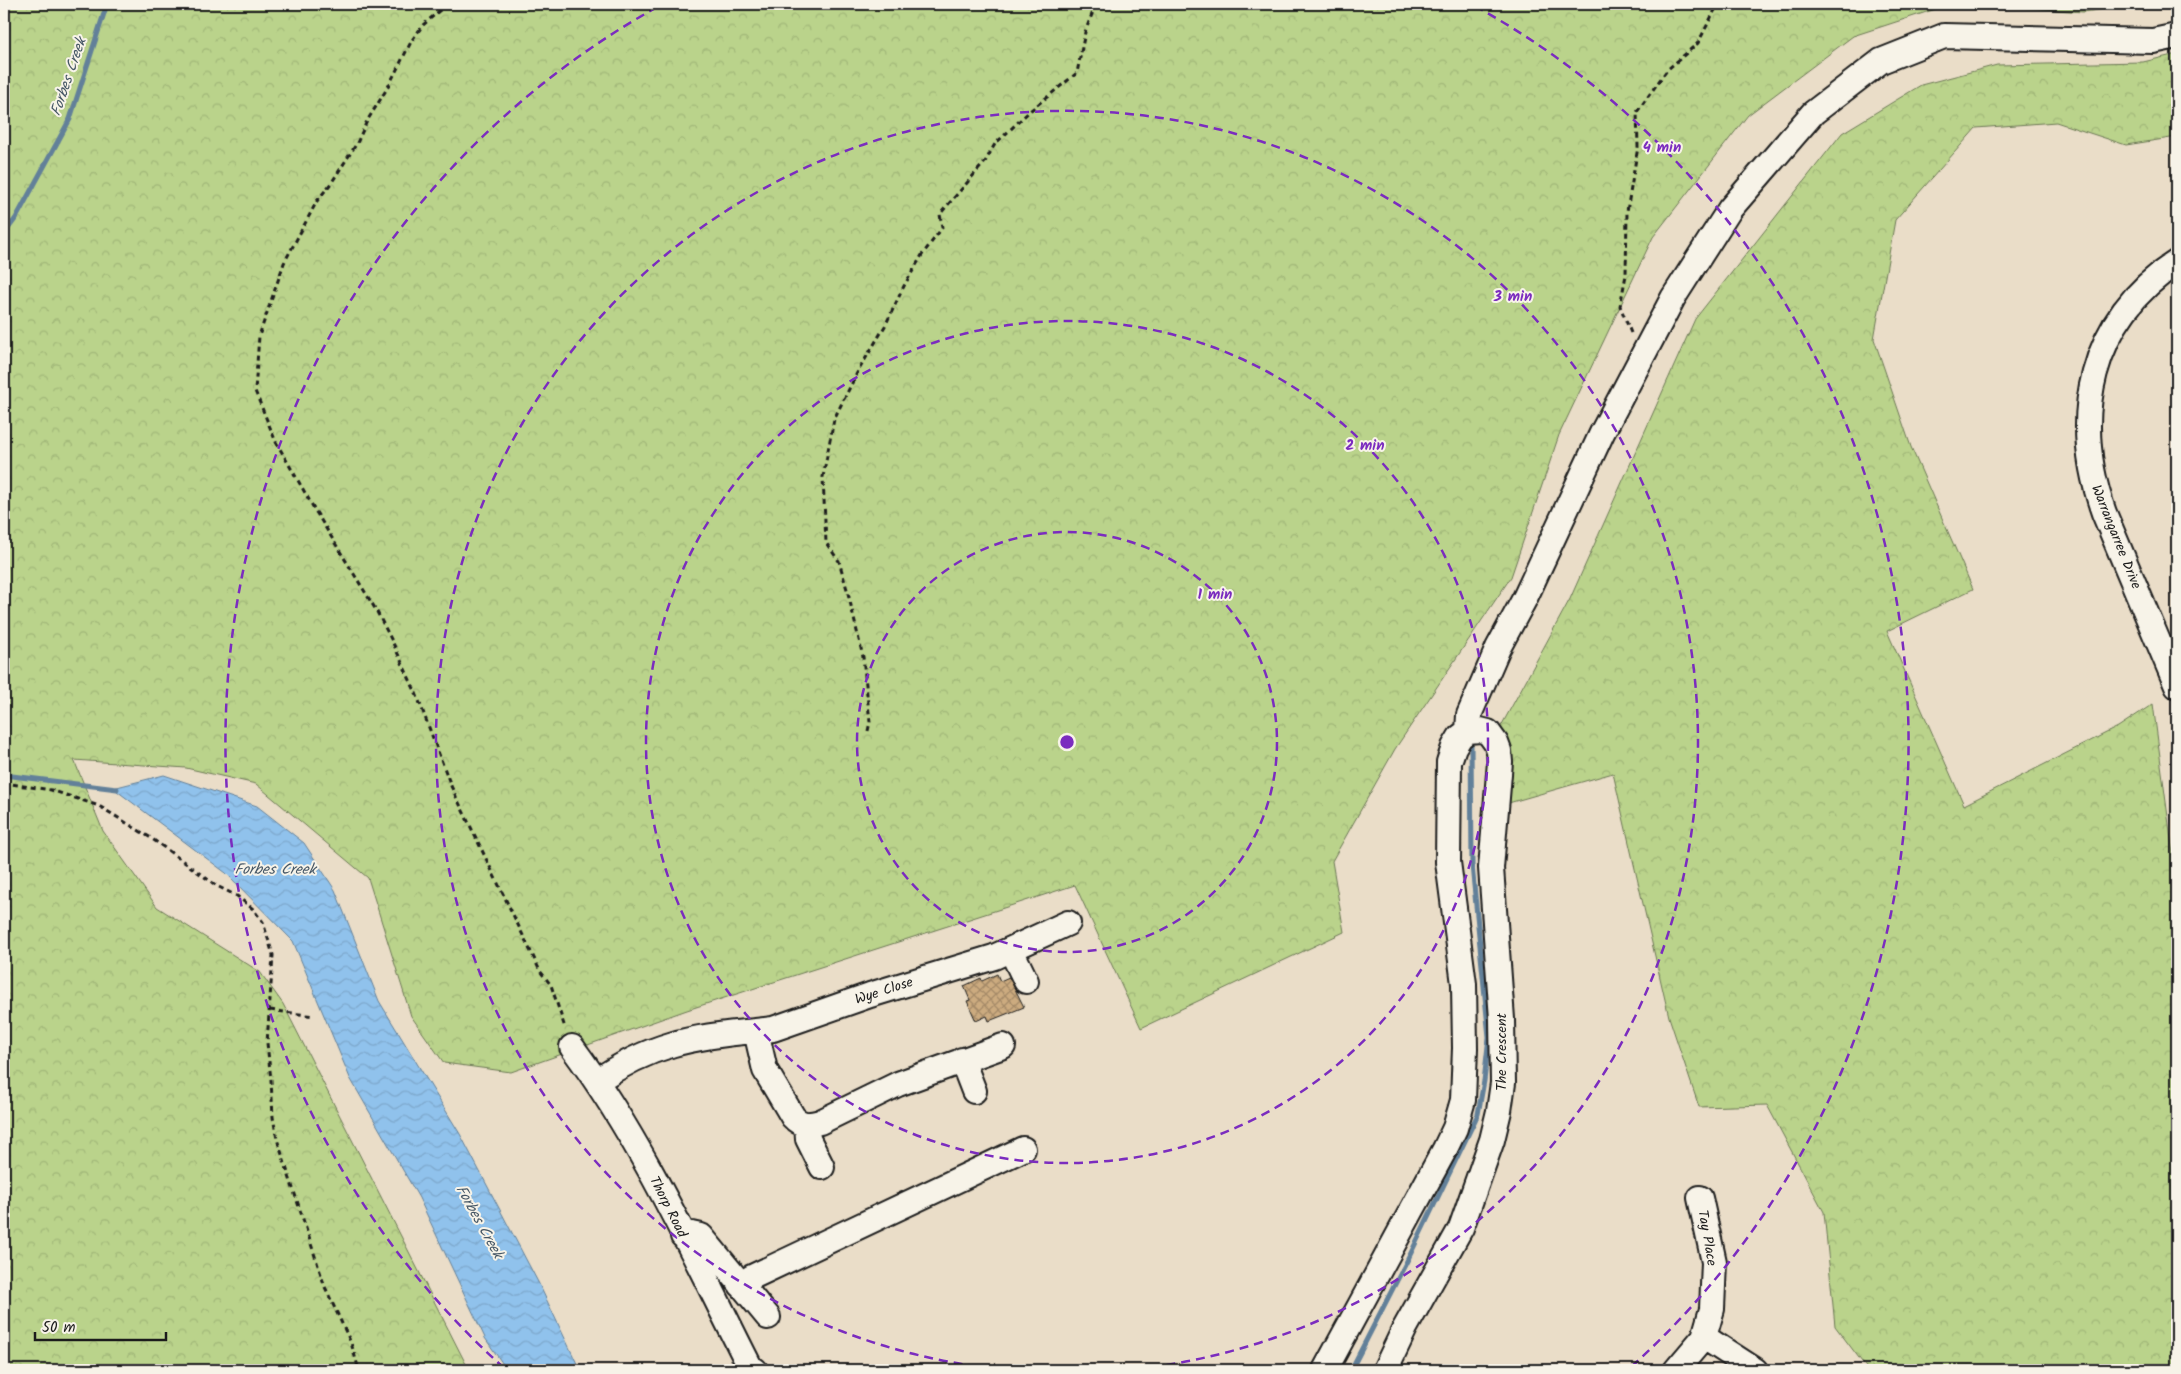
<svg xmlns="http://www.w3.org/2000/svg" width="2181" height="1374" font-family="Kalam,sans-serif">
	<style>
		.forest { fill: url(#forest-crowns); stroke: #6b7854 }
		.water { fill: url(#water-waves); stroke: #628099 }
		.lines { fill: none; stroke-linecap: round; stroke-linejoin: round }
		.stream { stroke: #628099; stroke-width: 5 }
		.building { fill: url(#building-cross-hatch); stroke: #1c1c1c }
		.minor-casing { stroke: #1c1c1c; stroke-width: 28 }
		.path { stroke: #1c1c1c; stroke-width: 3; stroke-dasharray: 5 4; stroke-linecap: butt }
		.minor { stroke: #f7f3e8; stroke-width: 24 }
		.ring { fill: none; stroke: #7b2cbf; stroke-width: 2.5; stroke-dasharray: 9 6 }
		.labels { text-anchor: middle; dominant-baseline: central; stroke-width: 4; stroke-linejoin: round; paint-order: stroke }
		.street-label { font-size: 14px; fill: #1c1c1c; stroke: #f7f3e8 }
		.water-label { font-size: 15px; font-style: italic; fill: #455665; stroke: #f7f3e8 }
		.centre { fill: #7b2cbf; stroke: #f7f3e8; stroke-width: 2.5 }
		.ring-label { font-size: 15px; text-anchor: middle; font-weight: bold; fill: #7b2cbf; stroke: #f7f3e8; stroke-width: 4; stroke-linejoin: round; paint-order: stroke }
	</style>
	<defs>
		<pattern id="forest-crowns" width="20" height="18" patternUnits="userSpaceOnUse" patternTransform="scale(1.25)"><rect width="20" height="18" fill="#bad38b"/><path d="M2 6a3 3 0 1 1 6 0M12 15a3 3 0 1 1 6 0" fill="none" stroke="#9fb577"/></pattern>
		<pattern id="water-waves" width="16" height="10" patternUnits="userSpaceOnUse" patternTransform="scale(1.25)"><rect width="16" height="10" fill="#90c2ec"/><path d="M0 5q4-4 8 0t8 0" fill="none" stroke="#7ca6ca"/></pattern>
		<pattern id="building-cross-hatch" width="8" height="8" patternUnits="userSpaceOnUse" patternTransform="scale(1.25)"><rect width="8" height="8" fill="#ccab7f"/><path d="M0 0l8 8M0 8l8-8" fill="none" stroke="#a58a67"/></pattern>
	</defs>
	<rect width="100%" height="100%" fill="#eaddc8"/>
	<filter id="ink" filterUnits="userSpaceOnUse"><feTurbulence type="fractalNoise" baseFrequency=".02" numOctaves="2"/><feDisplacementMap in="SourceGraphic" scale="10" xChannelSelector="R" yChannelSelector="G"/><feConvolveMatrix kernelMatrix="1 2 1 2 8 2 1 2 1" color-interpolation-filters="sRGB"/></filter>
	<g filter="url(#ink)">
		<!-- forest -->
		<path class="forest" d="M4 4H1951L1853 36 1748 115 1653 237 1559 435 1511 577 1395 749 1332 861 1344 932 1141 1028 1075 885 687 1010 511 1072 444 1063 411 1016 368 878 256 784 186 768 74 760 103 831 157 907 260 972 283 1004 469 1370H4Z
			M1977 4H2141L2083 12Z
			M2177 54V137L2126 145 2056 122 1976 128 1895 220 1874 339 1911 447 1973 589 1887 631 1964 805 2118 727 2153 704 2177 885V1370H1868L1835 1326 1824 1212 1767 1105 1699 1107 1669 1017 1613 773 1505 804 1499 730 1570 599 1695 319 1842 133 1921 85 1997 65 2143 62Z"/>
		<!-- water -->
		<path class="water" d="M164 775 257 806 304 843 335 890 379 1001 460 1134 539 1284 580 1370H507L485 1338 419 1198 350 1078 293 941 226 873 113 788Z"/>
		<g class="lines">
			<!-- stream -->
			<path class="stream" d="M4 234 16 218 70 119 107 4
				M4 775 117 789
				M1351 1370 1409 1257 1478 1114 1484 1081 1489 1037 1472 865 1471 743"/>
		</g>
		<!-- building -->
		<path class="building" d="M997 974 1000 981 1009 977 1024 1007 989 1021 987 1016 976 1021 967 1001 970 1000 964 986 981 978 982 981Z"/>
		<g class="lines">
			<defs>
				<path id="minor" d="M2177 262C2089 320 2070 417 2104 513L2177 686
					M1468 731 1469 715 1498 648 1525 598 1602 433 1673 298 1730 209 1813 113 1881 61 1944 36 2153 41 2177 36
					M1011 950 1026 981
					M756 1031 773 1029 870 995 994 957 1068 923
					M572 1047C645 1145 695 1259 750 1367L755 1370
					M962 1060 974 1091
					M597 1081C649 1045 693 1036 756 1031L765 1070 793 1117C801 1126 809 1125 820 1122L898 1084 1003 1046
					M807 1125 808 1139 822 1167
					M683 1236 692 1234 701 1236 768 1317
					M741 1285 752 1277 1023 1149
					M1704 1337 1755 1370
					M1325 1370 1445 1149 1455 1128 1463 1100 1465 1048 1464 984 1448 862 1449 762 1454 747 1460 737 1468 731 1480 730 1488 732 1496 743 1499 751 1500 762 1491 868 1502 1019 1503 1083 1499 1111 1492 1140 1461 1228 1405 1328 1385 1370
					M1676 1370 1704 1337 1712 1309 1714 1262 1700 1198"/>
			</defs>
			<!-- minor casing -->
			<use href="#minor" class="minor-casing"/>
			<!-- path -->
			<path class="path" d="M447 4 423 25 412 40 388 87 367 121 357 143 332 182 317 201 284 263 259 336 255 391 276 442 316 512 376 610 392 641 416 693 451 786 532 954 540 971 551 985 565 1028
				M1631 333 1620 306 1626 275 1627 211 1638 147 1637 112 1667 70 1698 43 1718 4
				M868 731 870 722 863 657 848 593 839 561 826 543 823 477 834 419 857 373 885 326 904 286 922 255 942 228 940 214 985 162 995 144 1031 110 1077 73 1085 32 1096 4
				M4 783 51 790 99 806 151 838 217 886 237 896 253 909 263 922 273 955 267 1043 271 1080 273 1117 277 1139 325 1287 351 1343 359 1370
				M270 1010 314 1016"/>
			<!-- minor -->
			<use href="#minor" class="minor"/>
		</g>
	</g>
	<!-- distance rings -->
	<g class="ring">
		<circle cx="1067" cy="742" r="210"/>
		<circle cx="1067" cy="742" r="421"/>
		<path d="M1007 1370A631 631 0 1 1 1127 1370"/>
		<path d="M504 1368A842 842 0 0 1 659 6M1475 6A842 842 0 0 1 1630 1368"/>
	</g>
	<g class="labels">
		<!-- street labels -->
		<g class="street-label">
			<text transform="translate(2116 537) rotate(68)">Warrangarree Drive</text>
			<text transform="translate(884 991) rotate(-18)">Wye Close</text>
			<text transform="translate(1502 1052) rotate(-90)">The Crescent</text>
			<text transform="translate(668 1207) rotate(63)">Thorp Road</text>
			<text transform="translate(1707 1238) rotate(80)">Tay Place</text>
		</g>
		<!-- water labels -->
		<g class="water-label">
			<text transform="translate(69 77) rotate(-71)">Forbes Creek</text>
			<text x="275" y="870">Forbes Creek</text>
			<text transform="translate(479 1222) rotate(61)">Forbes Creek</text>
		</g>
	</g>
	<circle cx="1067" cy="742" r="8" class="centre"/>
	<g class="ring-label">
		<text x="1662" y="152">4 min</text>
		<text x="1513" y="301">3 min</text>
		<text x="1365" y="450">2 min</text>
		<text x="1215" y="599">1 min</text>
	</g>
	<!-- margin -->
	<rect width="2181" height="1374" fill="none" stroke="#f7f3e8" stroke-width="20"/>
	<rect x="10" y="10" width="2161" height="1354" fill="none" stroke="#1c1c1c" stroke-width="2" filter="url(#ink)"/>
	<!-- scale -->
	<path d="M35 1332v8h131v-8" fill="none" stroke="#1c1c1c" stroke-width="2.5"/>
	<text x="42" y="1332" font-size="15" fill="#1c1c1c" stroke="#f7f3e8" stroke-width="4" paint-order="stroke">50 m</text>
</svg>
